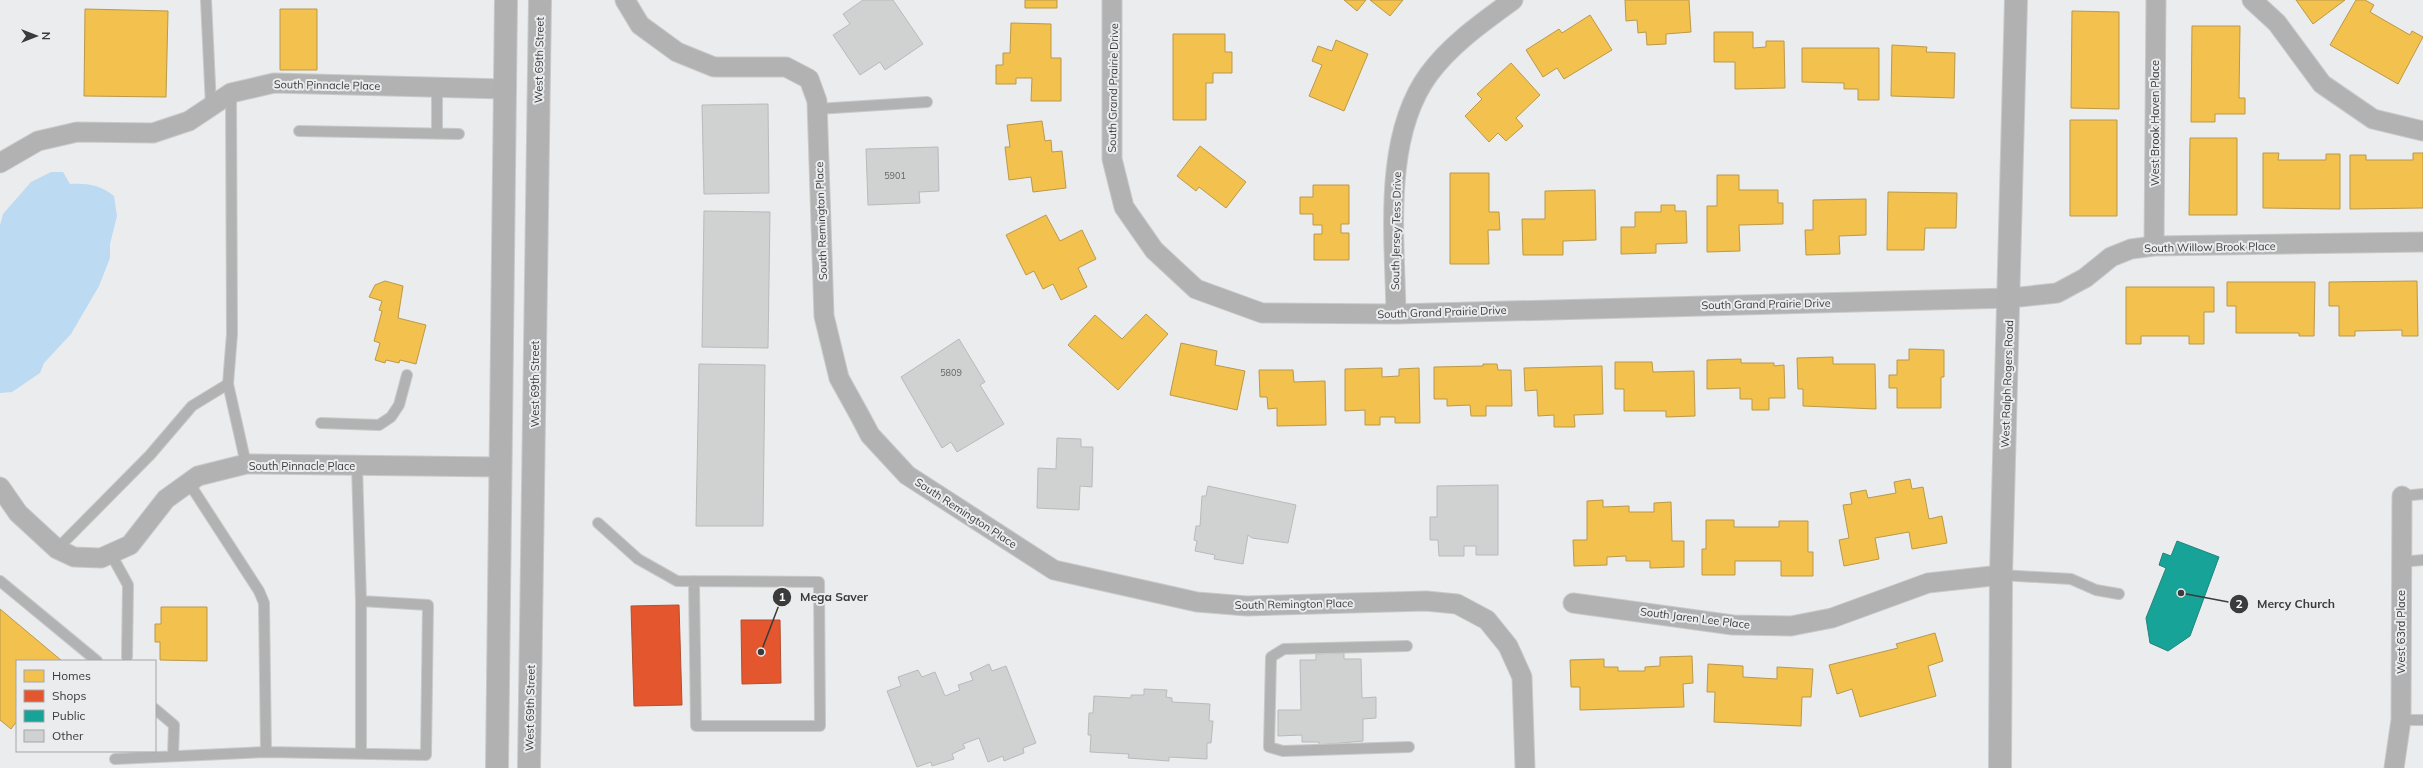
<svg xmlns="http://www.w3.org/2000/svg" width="2423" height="768" font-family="Mulish,sans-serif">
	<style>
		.water { fill: #bddaf3 }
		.homes { fill: #f2c14e; stroke: #bb9949 }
		.shops { fill: #e4572e; stroke: #b14f32 }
		.public { fill: #17a398; stroke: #22847c }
		.building { fill: #d0d2d2; stroke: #b9babb }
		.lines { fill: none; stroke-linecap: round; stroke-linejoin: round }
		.lane-casing { stroke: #c8c9ca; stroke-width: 12 }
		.street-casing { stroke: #c8c9ca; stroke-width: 21 }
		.secondary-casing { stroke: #c8c9ca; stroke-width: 24 }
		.lane { stroke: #b2b2b2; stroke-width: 10 }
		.street { stroke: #b2b2b2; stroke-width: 19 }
		.secondary { stroke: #b1b1b2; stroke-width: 22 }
		.labels { text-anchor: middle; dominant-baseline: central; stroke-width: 4; stroke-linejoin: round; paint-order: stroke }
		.number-label { font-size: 9px; fill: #636364 }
		.street-label { font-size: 11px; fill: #3b3b3c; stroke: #eaecee }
		.leader { fill: none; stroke: #3b3b3c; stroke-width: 1.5 }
		.callout-dot { fill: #3b3b3c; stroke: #eaecee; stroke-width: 1.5 }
		.mark-label { font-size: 12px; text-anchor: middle; font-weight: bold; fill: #fff }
		.callout-label { font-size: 12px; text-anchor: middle; font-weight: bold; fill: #3b3b3c; stroke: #eaecee; stroke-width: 4; stroke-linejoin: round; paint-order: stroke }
	</style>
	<rect width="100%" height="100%" fill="#ebeced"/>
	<!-- water -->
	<path class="water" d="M51 172H63L70 184C88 183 100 185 114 196L117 216 110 244V258L99 286 71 334 44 363 40 373 12 392 0 393V225L3 214 31 182Z"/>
	<!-- homes -->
	<path class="homes" d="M1025 0H1057V8H1025Z
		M1344 0H1366L1357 11Z
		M1370 0H1403L1390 16Z
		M1625 0H1689L1691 32 1666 34V44L1647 45 1646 32 1638 33 1637 20 1626 21Z
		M2296 0H2345L2313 24Z
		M2356 0H2365L2374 5 2370 12 2410 35 2412 31 2423 37 2398 84 2330 45Z
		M85 9 168 11 166 97 84 96Z
		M280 9H317V70H280Z
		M2072 11 2119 12V109L2071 108Z
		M1590 15 1612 50 1564 79 1557 68 1543 77 1526 50 1559 29 1562 33Z
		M1011 23 1051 24V58H1061V101H1031L1032 78H1016V84H996V65H1003V53H1010Z
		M2192 26H2240L2239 98H2245V114H2215V122H2191Z
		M1714 32H1753V48L1766 47V41H1784L1785 88 1735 89V62H1714Z
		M1173 34H1225V52H1232V73H1213V83H1206V120H1173Z
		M1336 40 1368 54 1344 111 1309 96 1322 65 1312 61 1318 46 1332 51Z
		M1892 45 1927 47 1926 52 1955 53 1954 98 1891 96Z
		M1802 48H1879V100H1858V89H1844V83L1802 82Z
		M1511 63 1540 95 1516 118 1523 126 1506 141 1498 133 1489 142 1465 116 1482 99 1477 94Z
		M2070 120H2117V216H2070Z
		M1042 121 1045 141 1051 140 1052 152 1062 151 1066 188 1033 192 1031 177 1009 180 1005 147H1010L1007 125Z
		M2190 138H2237V215H2189Z
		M1200 146 1246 182 1226 208 1199 187 1196 191 1177 176Z
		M2263 153H2279L2278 160H2326V154H2340V209L2263 208Z
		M2413 153H2423V208L2350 209V155H2366V160H2413Z
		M1450 173H1489V212H1499L1500 230H1488L1489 264H1450Z
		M1717 175H1739V190H1778V203H1783V224L1739 225 1740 251 1707 252V206H1717Z
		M1313 185H1349V224H1341V233H1349V260H1314V234H1322V225H1313V214H1300V197H1313Z
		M1595 190 1596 240 1563 241V255H1523L1522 219H1545V191Z
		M1888 192 1957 193 1956 228H1925L1924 250H1887Z
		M1866 199V235L1839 236 1840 254 1806 255 1805 230H1813V200Z
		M1661 205H1675V211H1686L1687 243 1656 244V253L1621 254V227H1635V212H1661Z
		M1046 215 1060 241 1082 230 1096 259 1078 268 1087 287 1061 300 1053 284 1043 289 1034 271 1026 275 1006 235Z
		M385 281 403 286 398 318 426 325 416 364 400 360 399 363 386 360 385 363 375 360 380 343 374 341 382 311 379 310 382 301 369 297 375 285Z
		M2417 281 2418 336H2402V330L2355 331V336H2339V306H2329V282Z
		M2227 282H2315L2314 336H2299V333H2236V306H2227Z
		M2126 287H2214V312H2204V344H2189V336H2141V344H2126Z
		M1146 314 1168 334 1118 390 1068 345 1095 315 1122 339Z
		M1181 343 1217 351 1215 365 1245 371 1237 410 1170 395Z
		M1909 349 1944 350V377H1941V408H1897V388H1889V375H1897V360H1909Z
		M1833 357V364H1875L1876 409 1803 406V389H1798L1797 358Z
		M1741 359V363H1774V366L1784 365 1785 398H1769V410H1752V399H1740V388L1707 389V360Z
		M1615 362H1652L1653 372 1694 371 1695 416 1666 417V411H1624V389H1615Z
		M1483 364H1497L1498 370H1511L1512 406H1486V416H1471L1470 405 1447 406V399H1434V367L1483 366Z
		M1602 366 1603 414 1574 415 1575 427H1554V415L1538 416 1537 390 1525 391 1524 368Z
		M1382 368V377L1399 376V369L1419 368 1420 423H1395V417H1380V425H1365V410L1345 411V369Z
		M1259 370H1293L1294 382 1325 381 1326 425 1277 426V408L1268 409 1267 397H1260Z
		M1910 479 1912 489 1923 487 1929 519 1942 516 1947 543 1912 549 1909 532 1875 538 1879 559 1844 566 1839 540 1849 538 1843 505 1852 504 1850 493 1866 490 1868 498 1896 493 1894 482Z
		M1603 500V507L1629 506V512H1654V503L1671 502 1672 541H1684V567L1650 568V561H1626V556L1607 557V565L1574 566 1573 540H1587V501Z
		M1706 520H1734V527H1779V521H1808V552H1813V576H1781V561H1735V575H1702V549H1706Z
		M161 607H207V661L160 660V642H155V624H161Z
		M0 609 62 661H17V721L11 729 0 720Z
		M1935 633 1943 661 1928 666 1936 696 1860 717 1852 689 1837 694 1829 665 1898 648 1896 644Z
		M1692 656 1693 683 1683 684 1684 707 1580 710V687H1571L1570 660 1604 659V667H1618V671H1645V667L1660 666V657Z
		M1708 664 1743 666V677L1777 679V667L1813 669 1811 697H1802L1801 726 1714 722 1715 692H1707Z"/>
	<!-- shops -->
	<path class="shops" d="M679 605 682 705 634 706 631 606Z
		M741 620H780L781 683 742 684Z"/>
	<!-- public -->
	<path class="public" d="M2177 541 2219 557 2190 636 2168 651 2150 643 2146 618 2166 568 2159 565 2163 553 2171 556Z"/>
	<!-- building -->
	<path class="building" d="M863 0H893L923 44 885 70 880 62 860 75 833 35 850 24 843 14Z
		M768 104 769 193 704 194 702 105Z
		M938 147 939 191 919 192 920 203 868 205 866 149Z
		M704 211 770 212 768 348 702 347Z
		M959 339 985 382 980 385 1004 424 957 452 951 442 942 448 901 377Z
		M699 364 765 365 763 526H696Z
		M1057 438 1081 439V447H1093L1092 487 1080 486 1079 510 1037 508 1038 468 1056 469Z
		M1498 485V555H1476V546H1464V556H1439L1438 540H1430V517H1437V486Z
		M1208 486 1296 505 1288 543 1252 538 1248 535 1243 564 1214 559 1215 555 1195 551 1197 541 1194 540 1196 526H1200L1202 496H1206Z
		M1344 653V659H1361L1362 698 1376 697V718L1363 719V741L1319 745V742H1302V735L1278 736V710H1301L1300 660H1316V654Z
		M989 664 992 671 1006 666 1036 743 1023 748 1024 753 1004 761 1003 756 988 762 979 738 963 744 965 748 952 754 954 759 932 766 931 762 917 767 887 691 901 686 898 677 918 670 922 677 935 672 945 696 960 690 958 685 973 680 970 673Z
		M1144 689 1167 690 1166 697 1172 698V702L1210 704 1209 721H1213L1211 743H1207V759L1169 757V761L1128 758 1129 754 1090 752 1091 735H1088L1089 713H1093L1094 696 1131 698V695H1144Z"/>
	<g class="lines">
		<defs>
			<path id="lane" d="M206 0 211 106
				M437 87V134
				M231 93 232 334 228 384 246 464
				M817 109 927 102
				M299 131 459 134
				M321 423 379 425 391 417 399 405 407 375
				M357 466 361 601V754
				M189 483 259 591 264 603 266 752
				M2402 496 2423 494
				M598 523 638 559 677 581 819 582 820 726H696L694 581
				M57 549 150 455 192 406 228 384
				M111 554 128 585 127 657
				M2401 562 2423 560
				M2001 575 2071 579 2096 590 2119 594
				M0 581 97 661
				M1407 646 1284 649 1271 657 1269 747 1283 751 1409 747
				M155 709 174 725 173 756
				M2401 720H2423
				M115 759 266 752 426 755 428 605 361 601"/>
			<path id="street" d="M625 0 640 25 677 52 714 67H786L809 79 817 101 824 316 839 378 860 416 870 435 907 475 1054 570 1197 602 1247 606 1426 601 1457 604 1487 620 1508 646 1522 677 1525 768
				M1112 0V159L1124 207 1154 250 1196 289 1262 313 1396 314 2010 298 2057 293 2085 278 2111 257 2131 249 2154 246 2423 242
				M2252 0 2277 23 2322 84 2373 119 2423 131
				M0 163 38 141 77 132 153 133 189 121 231 93 274 83 504 89
				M2154 246 2156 0
				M1396 314C1395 239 1382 138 1429 74 1451 44 1483 22 1513 0
				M0 487 18 513 57 549 74 557 101 558 130 545 166 499 198 476 246 464 499 467
				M1573 603 1733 625 1791 626 1832 618 1928 583 2001 575
				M2394 768 2401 720 2402 496"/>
			<path id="secondary" d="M497 768 506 0
				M529 768 540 0
				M2000 768 2001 575 2016 0"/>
		</defs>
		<!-- lane casing -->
		<use href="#lane" class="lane-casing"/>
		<!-- street casing -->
		<use href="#street" class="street-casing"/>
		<!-- secondary casing -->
		<use href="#secondary" class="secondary-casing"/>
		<!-- lane -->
		<use href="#lane" class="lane"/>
		<!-- street -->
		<use href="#street" class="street"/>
		<!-- secondary -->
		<use href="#secondary" class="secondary"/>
	</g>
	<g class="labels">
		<!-- number labels -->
		<g class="number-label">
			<text x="895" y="175">5901</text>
			<text x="951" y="372">5809</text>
		</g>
		<!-- street labels -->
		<g class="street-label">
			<text transform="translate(539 60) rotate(-89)">West 69th Street</text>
			<text transform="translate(327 85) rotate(1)">South Pinnacle Place</text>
			<text transform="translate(1113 88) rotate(-89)">South Grand Prairie Drive</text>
			<text transform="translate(2155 123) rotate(-90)">West Brook Haven Place</text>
			<text transform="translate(821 221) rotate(-92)">South Remington Place</text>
			<text transform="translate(1396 231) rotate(-89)">South Jersey Tess Drive</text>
			<text transform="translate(2210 247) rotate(-1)">South Willow Brook Place</text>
			<text transform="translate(1766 304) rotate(-1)">South Grand Prairie Drive</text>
			<text transform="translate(1442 312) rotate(-2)">South Grand Prairie Drive</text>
			<text transform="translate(535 384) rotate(-90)">West 69th Street</text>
			<text transform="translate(2007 384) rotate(-88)">West Ralph Rogers Road</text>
			<text x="302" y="466">South Pinnacle Place</text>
			<text transform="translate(966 513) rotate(33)">South Remington Place</text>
			<text transform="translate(1294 604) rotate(-1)">South Remington Place</text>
			<text transform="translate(1695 618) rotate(7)">South Jaren Lee Place</text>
			<text transform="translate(2401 632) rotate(-90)">West 63rd Place</text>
			<text transform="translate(530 708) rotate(-89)">West 69th Street</text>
		</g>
	</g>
	<!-- callouts -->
	<path class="leader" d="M761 652L782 597M2181 593L2239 604"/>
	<g class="callout-dot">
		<circle cx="761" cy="652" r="4"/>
		<circle cx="2181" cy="593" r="4"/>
		<circle cx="782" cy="597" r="10"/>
		<circle cx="2239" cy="604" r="10"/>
	</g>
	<g class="mark-label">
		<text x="782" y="601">1</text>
		<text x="2239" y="608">2</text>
	</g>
	<g class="callout-label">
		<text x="834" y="601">Mega Saver</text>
		<text x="2296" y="608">Mercy Church</text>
	</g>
	<!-- legend -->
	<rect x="16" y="660" width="140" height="92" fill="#eaecee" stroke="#a4a5a7"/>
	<rect x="24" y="670" width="20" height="12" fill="#f2c14e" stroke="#a4a5a7"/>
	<text x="52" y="680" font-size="12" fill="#3b3b3c">Homes</text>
	<rect x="24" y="690" width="20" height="12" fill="#e4572e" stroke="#a4a5a7"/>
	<text x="52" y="700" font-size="12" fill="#3b3b3c">Shops</text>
	<rect x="24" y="710" width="20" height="12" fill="#17a398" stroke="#a4a5a7"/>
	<text x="52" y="720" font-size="12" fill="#3b3b3c">Public</text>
	<rect x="24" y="730" width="20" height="12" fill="#d0d2d2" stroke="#a4a5a7"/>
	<text x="52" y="740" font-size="12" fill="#3b3b3c">Other</text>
	<!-- north arrow -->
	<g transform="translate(36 36) rotate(90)" stroke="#eaecee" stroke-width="3" paint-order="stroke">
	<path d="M0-3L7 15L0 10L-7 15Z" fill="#3b3b3c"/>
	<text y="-6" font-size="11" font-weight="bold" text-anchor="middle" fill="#3b3b3c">N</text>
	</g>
</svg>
